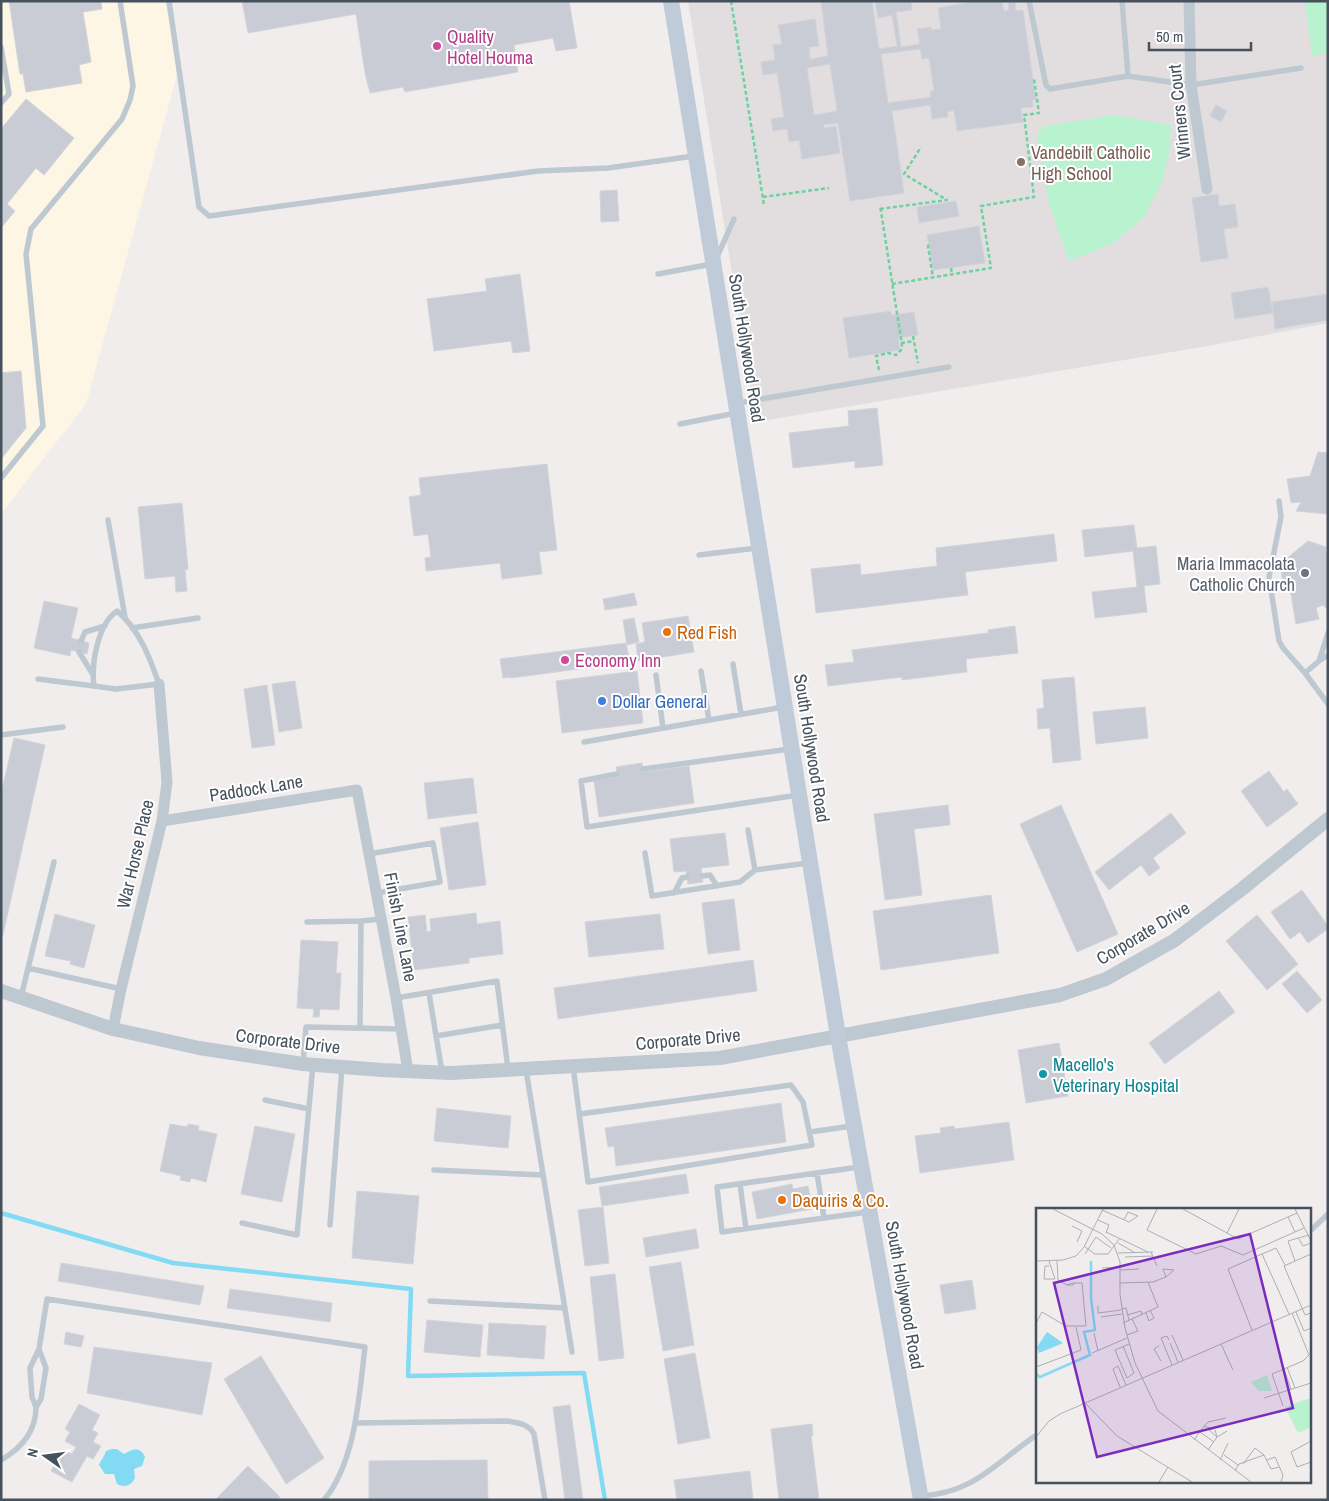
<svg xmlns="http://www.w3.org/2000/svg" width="1329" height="1501" font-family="'Archivo Narrow',sans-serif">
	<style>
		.commercial { fill: #fdf6e5 }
		.education { fill: #e2dedf }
		.green { fill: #b8f2ce }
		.water { fill: #82dbf2 }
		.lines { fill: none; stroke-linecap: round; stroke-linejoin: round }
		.stream { stroke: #82dbf2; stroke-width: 4.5 }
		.building { fill: #c9ccd4; stroke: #d1d4da; fill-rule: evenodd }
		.path { stroke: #6ed2a0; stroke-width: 2.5; stroke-dasharray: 4 2.5; stroke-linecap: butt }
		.service { stroke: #bdc8d1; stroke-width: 5.5 }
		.minor { stroke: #bdc8d1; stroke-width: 11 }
		.tertiary { stroke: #bdc8d1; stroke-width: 14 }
		.secondary { stroke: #bfcbd8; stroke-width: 16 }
		.hotel-dot { fill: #d1479c; stroke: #fff; stroke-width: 2 }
		.education-dot { fill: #8d6e63; stroke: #fff; stroke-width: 2 }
		.worship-dot { fill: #6b7280; stroke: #fff; stroke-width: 2 }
		.food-dot { fill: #e8710a; stroke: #fff; stroke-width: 2 }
		.shop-dot { fill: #3f7fe0; stroke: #fff; stroke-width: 2 }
		.culture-dot { fill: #0f9aa8; stroke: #fff; stroke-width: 2 }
		.labels { text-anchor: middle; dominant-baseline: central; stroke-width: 4; stroke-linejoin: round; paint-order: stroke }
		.hotel-label { font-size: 18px; fill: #b23c85; stroke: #fff; text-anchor: start }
		.street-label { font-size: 18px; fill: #45515c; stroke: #fff }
		.education-label { font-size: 18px; fill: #785e54; stroke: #fff; text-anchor: start }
		.worship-label { font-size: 18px; fill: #5b616d; stroke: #fff; text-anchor: end }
		.food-label { font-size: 18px; fill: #c56008; stroke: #fff; text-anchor: start }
		.shop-label { font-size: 18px; fill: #366cbe; stroke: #fff; text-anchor: start }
		.culture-label { font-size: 18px; fill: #0d838f; stroke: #fff; text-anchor: start }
		.inset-river { fill: none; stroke: #82dbf2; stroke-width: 2.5 }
		.inset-road { fill: none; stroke: #acafb3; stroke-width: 1 }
		.view { fill: #7b2cbf; fill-opacity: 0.15; stroke: #7b2cbf; stroke-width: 2.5 }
		.inset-edge { fill: none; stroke: #45515c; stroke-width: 2.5 }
	</style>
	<rect width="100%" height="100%" fill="#f1eded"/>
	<!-- commercial -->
	<path class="commercial" d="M1 1H165L179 68 86 404 1 514Z"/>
	<!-- education -->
	<path class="education" d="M688 1H1328V323L1208 346 756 422Z"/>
	<!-- green -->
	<path class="green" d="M1305 1H1328V53L1312 56Z
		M1114 115 1171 125 1169 153 1163 179 1144 217 1114 243 1069 261 1049 204 1037 135 1044 126Z"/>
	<!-- water -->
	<path class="water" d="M112 1449H117L124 1454C133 1449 140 1446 145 1457L142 1466 134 1469 135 1478C131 1486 125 1488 117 1484L114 1474H105L99 1465C101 1460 104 1457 106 1451Z"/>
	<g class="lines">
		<!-- stream -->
		<path class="stream" d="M1 1213 173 1263 411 1289 408 1376 584 1373 605 1500"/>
	</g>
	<!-- building -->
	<path class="building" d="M9 1H101L102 9 83 12 91 62 79 65 82 83 26 92 23 74H20Z
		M242 1H569L577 48 556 51 553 38 514 45 518 72 405 92 403 87 370 93 365 73 356 14 248 33Z
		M821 1H872L879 49 897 46 892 15 878 18 875 1H911L912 10 896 12 901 47 920 44 917 29 931 27 932 30 941 29 938 8 977 1H1002L1004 11 1009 10 1008 3 1015 2 1016 11 1023 10 1036 100H1032L1033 107 1021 108 1023 122 957 131 954 110 947 112 948 117 932 119 930 105 892 111 904 193 850 201 838 123 824 125V128L836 126 840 153 802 159 799 140 789 142 787 129 773 131 771 119 784 117 777 73 763 75 761 62 775 60 773 45 782 44 778 25 815 19 819 46 809 47 810 59 828 56ZM920 49 922 59 929 58 934 91H930L931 97 888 103 881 54ZM830 64 837 111 814 115 807 68Z
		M26 99 74 138 44 175 36 168 7 204 15 211 1 228V129Z
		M1216 105 1227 111 1221 122 1210 116Z
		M617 190 619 221 601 222 600 191Z
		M1218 194 1219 206 1235 204 1238 227 1224 229 1228 258 1201 262 1192 198Z
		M956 201 959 216 919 223 917 207Z
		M979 226 985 263 933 270 927 235Z
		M520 274 530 351 513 353 511 341 434 351 427 299 487 291 485 279Z
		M1268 287 1273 313 1235 319 1231 293Z
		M1328 294V320L1275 329 1272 302Z
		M891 311V315L914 312 918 335 898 338 900 350 849 358 843 318Z
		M21 371 26 428 1 459V373Z
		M877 408 883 465 855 468V461L793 468 789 433 849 426 848 411Z
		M1318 452 1328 453V514L1296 511 1301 502 1291 503 1287 479 1310 476Z
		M547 464 557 550 539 552 542 574 502 579 500 563 426 571 425 558 431 557 428 534 414 536 409 497 421 495 419 478Z
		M182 503 188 569 185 570 187 591 176 592 175 576 145 579 138 507Z
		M1134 525 1137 548 1156 546 1160 584 1144 586 1147 612 1095 618 1092 592 1137 587 1133 551 1085 557 1082 530Z
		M1054 534 1057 561 965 572 968 595 816 613 811 569 860 564 861 575 937 566 936 548Z
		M1308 541 1326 547V551L1328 552V610L1323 605 1316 608 1319 619 1296 624 1290 589 1288 588 1287 583H1283L1280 564Z
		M634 593 637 605 605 610 603 599Z
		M44 601 78 608 71 638 89 643 87 654 71 650 70 656 34 648Z
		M688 616 694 652 638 661 636 644 645 642 642 623Z
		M634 618 639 642 627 645 623 620Z
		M1015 626 1018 653 966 659 967 672 902 680V677L828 686 825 665 854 662 852 650 988 633V630Z
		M626 643 630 662 511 678V677L503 678 500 659Z
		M637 671 643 723 562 733 556 681Z
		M1074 677 1081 760 1053 763 1050 728 1038 729 1037 709 1044 708 1042 680Z
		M295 681 302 728 279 732 272 684Z
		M267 685 275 745 252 748 244 689Z
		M1145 707 1148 738 1096 744 1093 712Z
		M14 738 45 745 3 935H1V794Z
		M642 763 644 772 689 766 694 803 599 817 594 781 618 777 616 767Z
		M1269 771 1284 792 1287 789 1298 804 1267 827 1241 791Z
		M473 778 477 813 428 819 424 783Z
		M948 805 950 825 914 829 922 895 885 900 874 814Z
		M1061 805 1118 934 1077 952 1020 824Z
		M1171 813 1186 833 1153 858 1160 868 1149 876 1141 865 1109 890 1095 872Z
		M478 822 486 885 449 890 440 828Z
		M725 833 729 865 701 868 703 882 688 884 686 871 674 872 670 839Z
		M1302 890 1328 926V929L1308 943 1300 932 1290 939 1271 912Z
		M991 895 999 953 881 970 873 911Z
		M734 899 740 950 708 954 702 903Z
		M476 913 477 924 500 921 503 954 469 958V963L414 970 408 917 425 915 427 932 431 931 430 919Z
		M55 914 95 925 84 968 70 964 71 961 45 956Z
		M660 914 664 949 589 957 585 922Z
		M1257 915 1298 964 1267 990 1226 941Z
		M301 940 338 942 336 973H341L339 1010 320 1009 319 1017H313L314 1009 297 1008Z
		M753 960 757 991 558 1019 554 988Z
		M1297 971 1322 1000 1307 1013 1282 984Z
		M1219 991 1235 1012 1165 1064 1149 1043Z
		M1059 1043 1068 1096 1026 1103 1018 1050Z
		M781 1103 786 1142 616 1166 614 1146 608 1147 605 1128Z
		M437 1108 511 1116 508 1148 434 1141Z
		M1009 1122 1014 1160 920 1173 915 1136 941 1133 940 1128 954 1126 955 1129Z
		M170 1124 187 1127 188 1124 199 1126 198 1130 217 1134 206 1182 191 1178 190 1182 180 1180 181 1176 160 1171Z
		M255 1126 295 1134 282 1202 241 1194Z
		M686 1174 689 1193 602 1206 599 1187Z
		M792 1184 793 1189 808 1186 812 1209 757 1219 752 1192Z
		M357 1191 419 1196 413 1264 352 1258Z
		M603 1207 609 1263 585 1266 578 1210Z
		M696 1229 699 1248 646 1257 643 1238Z
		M681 1262 694 1345 663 1351 649 1267Z
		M61 1263 204 1286 200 1305 58 1281Z
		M615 1274 624 1358 599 1361 590 1277Z
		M972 1280 976 1309 945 1314 940 1285Z
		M230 1289 332 1303 330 1322 227 1308Z
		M427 1320 483 1325 480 1357 424 1352Z
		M489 1323 546 1326 544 1359 487 1355Z
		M66 1332 84 1336 81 1347 64 1344Z
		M94 1347 212 1363 202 1415 87 1393Z
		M695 1353 710 1438 678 1444 664 1359Z
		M261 1356 324 1458 286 1484 224 1379Z
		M79 1404 100 1415 92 1430 98 1433 93 1442 101 1446 93 1459 87 1456 72 1482 51 1471 63 1450 72 1454 76 1447 65 1441 70 1432 65 1429Z
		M570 1405 583 1500H565L553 1407Z
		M812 1424 813 1436H811L819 1500H779L771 1429Z
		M487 1460 488 1500H369V1461Z
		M248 1466 280 1497 277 1500H215Z
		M750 1471 753 1500H677L674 1480Z"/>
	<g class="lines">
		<!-- path -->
		<path class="path" d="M731 1 764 205
			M763 197 829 188
			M880 209 947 200 904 174 921 147
			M929 245 928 246 933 278
			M951 268 952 275
			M892 284 991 268 981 206 1034 197 1024 115 1039 113 1034 79
			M913 336 918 363
			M901 343 914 341
			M879 370 876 356 888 353 896 355 901 350 902 345 880 205"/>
		<!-- service -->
		<path class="service" d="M169 1 199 207 209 216 538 171 608 168 694 156
			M1029 1 1046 85 1050 89 1128 76 1191 85 1301 68
			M1122 1 1128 76
			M1 47 9 94 1 103
			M717 257 734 219
			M658 274 712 264
			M738 403 949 367
			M680 424 736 413
			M1 478 43 426 26 254 31 229 122 119 130 100 133 86 120 1
			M1279 501 1281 517 1269 577 1279 641 1283 648 1305 673
			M108 520 125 617
			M699 555 757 548
			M117 611C139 629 150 658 159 684L116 689 94 686C91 663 98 624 117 611Z
			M132 628 198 618
			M1328 633 1319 661 1305 673 1328 704
			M81 641 85 632 105 626
			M79 652 92 673
			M1319 661 1328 655
			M733 664 741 714
			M701 671 709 720
			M656 675 663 728
			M38 679 94 686
			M1 735 63 727
			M584 742 783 707
			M643 769 790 749
			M617 774 581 781 587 827 798 795
			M748 830 755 870 808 863
			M645 853 652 896 740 882 755 870
			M369 854 433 843 440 882 377 893
			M702 876 710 875 717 886
			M674 893 682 878 687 877
			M307 922 361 921
			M28 968 121 989
			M429 993 442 1072
			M21 997 54 862
			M396 998 497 981 508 1069
			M360 1028 361 921 382 919
			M436 1036 502 1025
			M303 1064 306 1027 401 1029
			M573 1066 588 1182 812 1145 803 1102 791 1085 580 1114
			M526 1070 572 1352
			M265 1100 309 1109
			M810 1132 852 1126
			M859 1167 717 1187 722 1232 868 1212
			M434 1170 543 1175
			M817 1173 824 1218
			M740 1184 746 1229
			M242 1223 297 1235 313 1065
			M330 1225 342 1067
			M1310 1231 1328 1214
			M430 1301 565 1308
			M39 1349 47 1299 365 1347C359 1396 356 1461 324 1500
			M39 1349 46 1368 41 1399 36 1407 32 1397 30 1368Z
			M355 1423 508 1421C519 1423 529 1424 534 1434L545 1500
			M1 1460C22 1448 36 1431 36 1407
			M921 1496C975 1493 996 1462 1038 1434"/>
		<!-- minor -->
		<path class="minor" d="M1189 1 1191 85 1207 189
			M162 821 357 790 396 998 408 1071
			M113 1029 121 989 162 821 167 782 159 684"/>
		<!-- tertiary -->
		<path class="tertiary" d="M1 991 113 1029 199 1048 303 1064 382 1070 451 1073 720 1058 1060 995 1106 979 1175 940 1242 889 1328 819"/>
		<!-- secondary -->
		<path class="secondary" d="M671 1 838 1036 921 1500"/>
	</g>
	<!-- markers -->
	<g class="hotel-dot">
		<circle cx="437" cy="46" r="5"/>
		<circle cx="565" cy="660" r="5"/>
	</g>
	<circle class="education-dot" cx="1021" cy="162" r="5"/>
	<circle class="worship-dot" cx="1305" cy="573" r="5"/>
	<g class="food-dot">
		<circle cx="667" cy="632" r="5"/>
		<circle cx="782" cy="1200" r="5"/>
	</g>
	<circle class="shop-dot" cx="602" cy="701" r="5"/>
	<circle class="culture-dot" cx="1043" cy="1074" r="5"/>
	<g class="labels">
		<!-- hotel labels -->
		<g class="hotel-label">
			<text x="447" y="36">Quality<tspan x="447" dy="21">Hotel Houma</tspan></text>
			<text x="575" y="660">Economy Inn</text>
		</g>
		<!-- street labels -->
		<g class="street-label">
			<text transform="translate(1179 112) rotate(-96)">Winners Court</text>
			<text transform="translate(747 348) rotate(81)">South Hollywood Road</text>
			<text transform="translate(812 748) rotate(81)">South Hollywood Road</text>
			<text transform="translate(256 788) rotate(-9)">Paddock Lane</text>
			<text transform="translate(135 854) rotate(-77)">War Horse Place</text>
			<text transform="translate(401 927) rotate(79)">Finish Line Lane</text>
			<text transform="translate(1143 933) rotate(-31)">Corporate Drive</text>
			<text transform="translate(688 1039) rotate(-5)">Corporate Drive</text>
			<text transform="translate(288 1041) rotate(7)">Corporate Drive</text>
			<text transform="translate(905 1295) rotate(80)">South Hollywood Road</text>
		</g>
		<!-- education labels -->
		<g class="education-label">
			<text x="1031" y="152">Vandebilt Catholic<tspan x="1031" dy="21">High School</tspan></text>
		</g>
		<!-- worship labels -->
		<g class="worship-label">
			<text x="1295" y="563">Maria Immacolata<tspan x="1295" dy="21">Catholic Church</tspan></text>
		</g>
		<!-- food labels -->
		<g class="food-label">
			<text x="677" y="632">Red Fish</text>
			<text x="792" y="1200">Daquiris &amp; Co.</text>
		</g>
		<!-- shop labels -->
		<g class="shop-label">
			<text x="612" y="701">Dollar General</text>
		</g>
		<!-- culture labels -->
		<g class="culture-label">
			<text x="1053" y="1064">Macello's<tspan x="1053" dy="21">Veterinary Hospital</tspan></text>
		</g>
	</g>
	<!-- overview -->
	<g transform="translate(1036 1208)">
		<rect width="275" height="275" fill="#f1eded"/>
		<path d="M231 167 236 183H223L215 174ZM271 191 275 192V219L262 225 249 199Z" fill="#b8f2ce"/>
		<path d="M11 124 27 135 3 145 1 139Z" fill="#82dbf2"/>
		<path class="inset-river" d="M0 166 4 169 54 147 48 124 59 122 55 90V53"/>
		<path class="inset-road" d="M17 1 66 26 78 37 84 54V86L89 120 99 155 122 203 215 274M121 1 111 22 160 46 185 38 207 47 268 20M147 1 202 31 261 5M259 1 275 33M66 2 93 14 102 8 92 4 88 12M252 9 259 24M62 12 73 17 70 25M36 18 46 23 41 34M70 24 112 44M191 25 203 1M263 31 267 38 275 35M82 35 98 44M49 39 59 46H72L84 30M115 44 121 58M82 45 117 44M49 46 60 29 75 40M275 46 248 58 269 107 275 105M89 49 117 48M21 52 22 72 31 77M0 53 27 52 40 48 48 39 67 1M13 53 19 71H8L9 58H13M259 53 252 33 273 27M249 57 240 40 226 46 253 106M66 60 85 59M84 62 103 61M39 75 37 77H31L36 75ZM83 75 117 74 130 69 138 62 127 61 130 69M62 98V105L85 102M85 101 90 100 93 112M260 104 268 123 275 120M110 105 113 113 118 110 114 102M91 107 105 103 106 106M65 109 86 106M0 115 6 104 30 118H50L46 75H39M87 115 122 99 112 74M216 122 192 61 226 46M58 125 62 143M91 127 102 123 96 111M136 127 147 152M133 132 131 128 125 130 136 157M134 135 142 154M185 136 197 162M87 138 98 165 91 170 79 142 93 136M123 138 118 141 125 153M56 145 91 130M0 159 45 142 40 119M251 159 259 180M248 161 255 181M84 179 77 161 82 158 90 177M228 190 275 175M49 195 81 228 156 274M247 198 236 166 267 153 273 147 256 105M168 218 172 214 190 210M172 221 181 229 191 223M164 224 178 234M0 229 13 213 24 206 275 97M158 232 168 218 177 221M275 233 255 244 261 259 275 254M172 242 181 229 179 222M188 247 202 257M184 252 192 235M231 252 239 249 247 267 245 274M207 256 219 240 228 247 235 261 243 259M199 263 203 256 228 247M123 274 132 259"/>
		<path class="view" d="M214 26 257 200 61 249 18 75Z"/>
		<rect width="275" height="275" class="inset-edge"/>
	</g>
	<!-- border -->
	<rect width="1329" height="1501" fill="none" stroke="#45515c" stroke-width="5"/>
	<!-- north arrow -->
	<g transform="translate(45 1456) rotate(284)" stroke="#ffffff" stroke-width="4" paint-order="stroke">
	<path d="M0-4L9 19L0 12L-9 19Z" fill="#45515c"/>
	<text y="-8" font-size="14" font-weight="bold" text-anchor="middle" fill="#45515c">N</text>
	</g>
	<!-- scale -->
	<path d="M1149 42v8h102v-8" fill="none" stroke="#45515c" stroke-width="2.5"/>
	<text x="1156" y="42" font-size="15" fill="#45515c" stroke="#ffffff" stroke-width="4" paint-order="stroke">50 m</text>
</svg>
